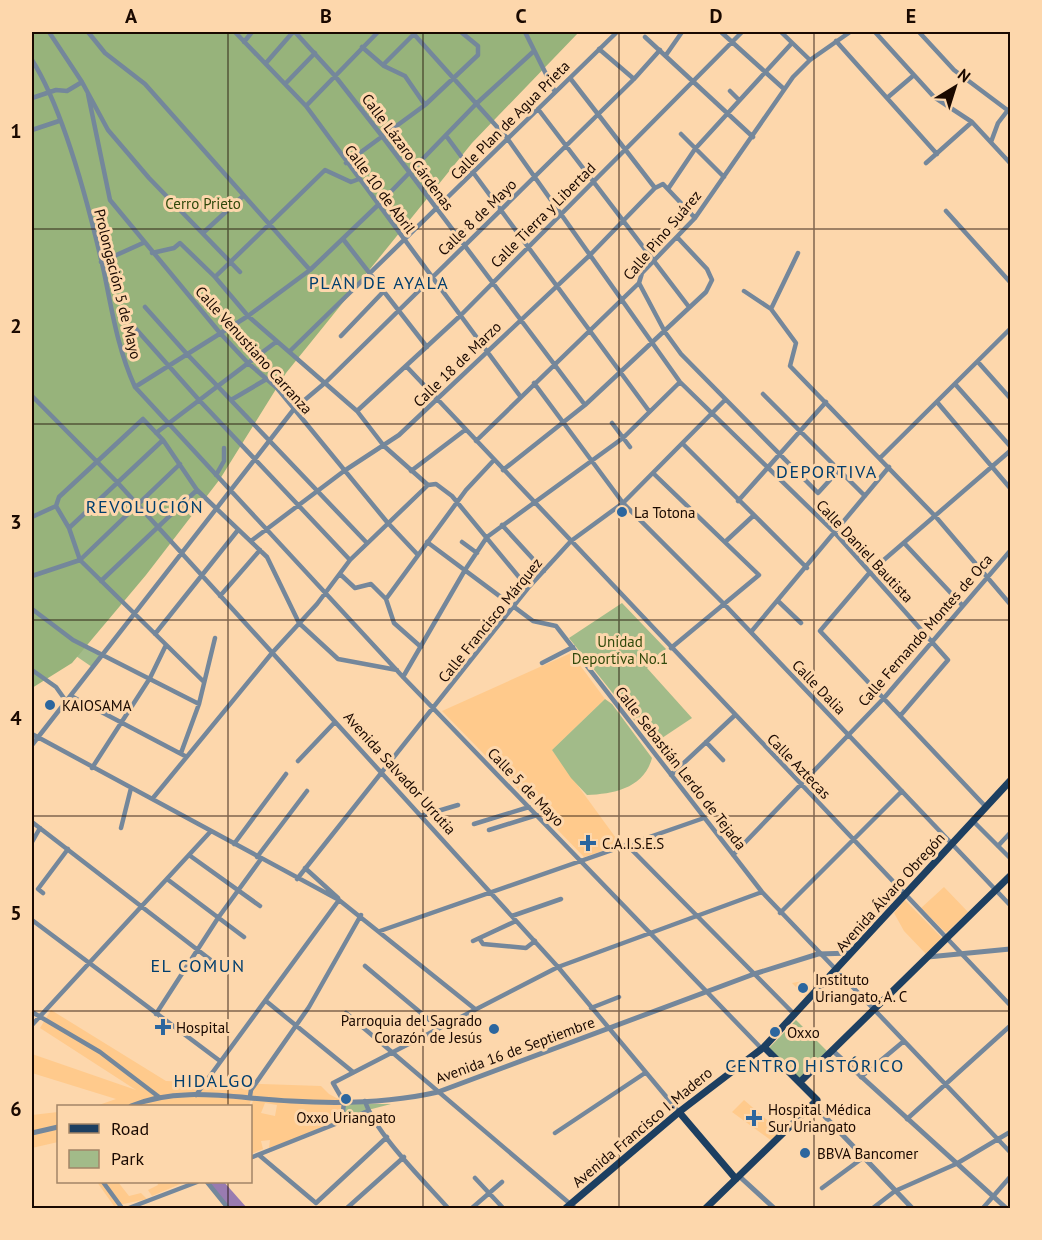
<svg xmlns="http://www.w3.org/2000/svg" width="1042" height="1240" font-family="'PT Sans',sans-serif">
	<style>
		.built { fill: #ffca8c; fill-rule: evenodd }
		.green { fill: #a2bb89 }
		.forest { fill: #97b37b }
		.water { fill: #997bb0 }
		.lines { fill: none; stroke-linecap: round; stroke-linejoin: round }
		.minor { stroke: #74879b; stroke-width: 4.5 }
		.tertiary { stroke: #74879b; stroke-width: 5 }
		.primary { stroke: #1d3f61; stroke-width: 7 }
		.grid { fill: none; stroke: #1a0900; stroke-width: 1.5; stroke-opacity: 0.55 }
		.poi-dot { fill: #2c669e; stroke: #fdd7ac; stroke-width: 2 }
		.labels { text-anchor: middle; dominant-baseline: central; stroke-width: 6; stroke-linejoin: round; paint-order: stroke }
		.street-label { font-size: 15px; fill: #1a0900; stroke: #fdd7ac }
		.park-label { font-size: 15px; fill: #30490b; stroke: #fdd7ac }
		.poi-label { font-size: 15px; fill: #1a0900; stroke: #fdd7ac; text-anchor: start }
		.quarter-label { font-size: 18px; letter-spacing: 1.5px; fill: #013e6e; stroke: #fdd7ac }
		.neatline { fill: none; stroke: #1a0900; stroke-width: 2 }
		.grid-label { font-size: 20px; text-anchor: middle; font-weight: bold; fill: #1a0900 }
	</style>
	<rect width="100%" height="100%" fill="#fdd7ac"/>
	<!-- built -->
	<path class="built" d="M571 653 605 699 552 750 621 845 584 857 442 711Z
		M944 887 968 912 946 933 921 908Z
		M905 900 942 938 926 954 904 931 894 913Z
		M803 981 813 992 807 998 792 983Z
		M51 1010 166 1081 321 1086 329 1094 344 1102 342 1121 269 1148 270 1140 261 1141 263 1149 251 1154 250 1108 253 1101 251 1100 249 1106H96L116 1099 32 1073V1054L136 1090 40 1028ZM265 1103 277 1105 275 1116 261 1113Z
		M744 1100 781 1132 772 1141 732 1112Z
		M58 1112V1142L32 1148V1115Z
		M97 1182H118L129 1196 141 1193 147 1199 114 1206Z
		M157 1182H185L152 1196 148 1190 158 1185Z"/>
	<!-- green -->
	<path class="green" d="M622 603 666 649 647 668 692 718 653 744 569 638Z
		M84 644 100 655 92 667 76 656Z
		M605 699 612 704 652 758C644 788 614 794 587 795L571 778 552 750Z
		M796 1020 828 1052 800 1079 769 1048Z
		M345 1104H391L345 1116Z"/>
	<!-- forest -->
	<path class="forest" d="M32 32H579L472 143 286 373 220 479 146 575 72 663 32 688Z"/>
	<!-- water -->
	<path class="water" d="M207 1182H224L247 1208H229Z"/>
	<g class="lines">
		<!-- minor -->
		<path class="minor" d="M49 32 82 82 108 130 149 178 240 272
			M88 32 105 53 145 84 310 270
			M235 32 306 106 520 396
			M295 32 335 76 382 136 585 405
			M412 32 507 138 680 382 835 533 948 660 900 716
			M525 32 555 92
			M721 32 784 89
			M781 32 810 60
			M875 32 934 97 972 122 1010 163
			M919 32 954 70 1010 112
			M645 37 753 137
			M836 41 937 154
			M244 42 252 32
			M362 47 384 66 405 76 425 105
			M599 49 634 79
			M666 55 682 32
			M32 60C65 112 90 211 104 272 112 311 118 350 135 387L403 677 761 1048
			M266 63 293 32
			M383 65 414 34
			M570 78 655 188
			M286 83 315 53
			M730 91 739 100
			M88 94 110 200 220 333 248 363 277 388 387 522 418 555
			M32 98 56 90 67 91 82 82
			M887 98 914 75
			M306 106 378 32
			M538 109 689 307
			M32 130 59 121
			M681 134 724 177
			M447 137 649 411
			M991 142 998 123 1008 110
			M346 163 425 105 478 55V46L461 32
			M926 163 972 122
			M668 189 695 149 792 43
			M946 211 1010 282
			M204 232 243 196
			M343 239 427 347
			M152 253 174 248 180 243 215 277 248 316 357 411 384 446 428 485 436 484 452 496 528 588
			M798 253 771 309 796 343 790 366 936 517 1010 604
			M101 262 143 243
			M215 277 325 170 351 182 359 179
			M639 283 665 332 681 354 818 493 839 470
			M744 291 771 309
			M145 307 186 353 366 542
			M136 329 199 400 350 560
			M341 336 384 291
			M290 351 617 32
			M978 362 1010 398
			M406 366 1010 1005
			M534 383 623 503 725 605 1010 905
			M955 384 1010 446
			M135 387 248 316 310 270 378 205 476 104 534 51
			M763 394 865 496
			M32 396 117 482 558 967 679 1112
			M231 400 265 380
			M937 402 1010 488
			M357 411 460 316 742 32
			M612 423 630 447
			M156 433 276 342
			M476 441 639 283 642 273 695 218 793 77 810 60 850 32
			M683 444 807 568
			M880 458 1010 329
			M503 470 585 405 706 292 712 280 707 269 677 237
			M411 471 465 430
			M653 473 759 575 671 648
			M216 475 224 461V448
			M738 501 826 402
			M56 506 69 528 80 560 204 682
			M32 517 56 506 59 497 143 419 163 440 197 490 267 557 299 623 338 659 397 670
			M502 525 544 571
			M69 528 163 440
			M251 541 344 471 399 435 591 254 655 188 663 184 695 218
			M427 542 533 621 556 626 762 892 1010 1152
			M462 542 477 553
			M725 542 753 516
			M905 544 962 605
			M340 574 355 588 371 584 386 599 394 623 421 647
			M32 576 80 560 180 464
			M101 581 197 490
			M220 596 260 550
			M386 599 466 490 494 460
			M778 601 801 623
			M32 609 73 640 199 704
			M751 632 889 467
			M155 634 238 530
			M542 663 573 647
			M32 670 56 687 66 701
			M403 677 465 570 487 537 623 438 680 382
			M71 696 185 756
			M32 734 339 900 475 1009
			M706 742 723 760
			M32 745 294 409 326 382 634 79 660 50
			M181 753 199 704 215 638
			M298 761 335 722
			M92 768 150 678 166 645
			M671 775 734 716
			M153 798 272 653 317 604 350 560 428 485
			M986 807 820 631 871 571 1010 451
			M421 816 458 805
			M973 821 1010 858
			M32 822 225 971
			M474 824 529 807
			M121 828 131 788
			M489 830 537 815
			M32 842 40 828
			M234 844 286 774
			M628 846 795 1015
			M998 846 1010 833
			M189 855 260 906
			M733 855 884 698 1010 551
			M257 857 307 791
			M305 868 338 898
			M167 879 244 937
			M297 879 528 588 571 541 623 503 725 400
			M43 893 38 889 68 849
			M780 913 902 791
			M512 916 561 899
			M32 920 220 1061
			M380 931 704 818
			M479 938 483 944 526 948 535 941
			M473 941 516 921
			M365 966 439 1028
			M266 1001 353 1072
			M591 1008 619 997
			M32 1012 100 1052 159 1097
			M346 1013 575 1208
			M156 1014 218 918 261 859
			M32 1025 211 831
			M861 1077 904 1041
			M196 1095 339 900
			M250 1096 251 1090 309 1007 361 915
			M365 1101C375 1133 424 1181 448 1208
			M907 1119 1010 1026
			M342 1121 344 1102 333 1083 558 967 762 892
			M555 1133 645 1073
			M259 1155 316 1203 387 1137
			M250 1158 368 1111
			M475 1178 503 1208
			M103 1182 122 1208
			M207 1182 228 1208
			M822 1188 864 1157
			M129 1208 197 1182
			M347 1208 404 1157
			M472 1208 502 1182
			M873 1208 895 1191 956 1164 1010 1132
			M983 1208 1010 1177"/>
		<!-- tertiary -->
		<path class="tertiary" d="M928 957 1010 949
			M832 1050 1006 1208
			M813 1104 912 1208
			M131 1106C181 1085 238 1099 291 1101 340 1104 390 1103 438 1092L754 974 818 954 852 953
			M32 1133 58 1127
			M739 1176 774 1208"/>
		<!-- primary -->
		<path class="primary" d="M800 1082 1010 876
			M679 1112 736 1179
			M566 1208 679 1112 764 1047 1010 781
			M706 1208 817 1100 764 1047"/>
	</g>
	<!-- grid -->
	<path class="grid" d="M228 32V1106M423 32V1208M619 32V1208M814 32V1208M32 229H1010M32 424H1010M32 620H1010M32 816H1010M32 1011H1010M228 1182V1208"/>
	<!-- markers -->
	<g class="poi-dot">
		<circle cx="622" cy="512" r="6"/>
		<circle cx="50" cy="705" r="6"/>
		<path d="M585 834h6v6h6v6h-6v6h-6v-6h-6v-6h6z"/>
		<circle cx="803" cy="988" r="6"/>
		<path d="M160 1018h6v6h6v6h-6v6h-6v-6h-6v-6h6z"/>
		<circle cx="494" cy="1029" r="6"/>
		<circle cx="775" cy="1032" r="6"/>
		<circle cx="346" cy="1099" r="6"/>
		<path d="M751 1109h6v6h6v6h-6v6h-6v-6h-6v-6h6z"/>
		<circle cx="805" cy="1153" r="6"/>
	</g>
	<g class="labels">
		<!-- street labels -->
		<g class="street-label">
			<text transform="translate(510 120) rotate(-45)">Calle Plan de Agua Prieta</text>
			<text transform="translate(408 152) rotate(53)">Calle Lázaro Cárdenas</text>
			<text transform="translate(380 189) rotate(53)">Calle 10 de Abril</text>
			<text transform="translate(543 215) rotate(-45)">Calle Tierra y Libertad</text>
			<text transform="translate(477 217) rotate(-44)">Calle 8 de Mayo</text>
			<text transform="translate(662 235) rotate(-50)">Calle Pino Suárez</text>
			<text transform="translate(118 284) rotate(76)">Prolongación 5 de Mayo</text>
			<text transform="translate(254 350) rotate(48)">Calle Venustiano Carranza</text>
			<text transform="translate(457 364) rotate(-44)">Calle 18 de Marzo</text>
			<text transform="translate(865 551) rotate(47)">Calle Daniel Bautista</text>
			<text transform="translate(490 620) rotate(-51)">Calle Francisco Márquez</text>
			<text transform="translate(925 630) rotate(-49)">Calle Fernando Montes de Oca</text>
			<text transform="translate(819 687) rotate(46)">Calle Dalia</text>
			<text transform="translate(799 766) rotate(46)">Calle Aztecas</text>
			<text transform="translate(681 768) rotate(52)">Calle Sebastián Lerdo de Tejada</text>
			<text transform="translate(400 773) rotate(48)">Avenida Salvador Urrutia</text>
			<text transform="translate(526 787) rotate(46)">Calle 5 de Mayo</text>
			<text transform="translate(890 892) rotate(-48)">Avenida Álvaro Obregón</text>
			<text transform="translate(515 1050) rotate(-20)">Avenida 16 de Septiembre</text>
			<text transform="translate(642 1127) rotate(-40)">Avenida Francisco I. Madero</text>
		</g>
		<!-- park labels -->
		<g class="park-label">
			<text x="203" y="203">Cerro Prieto</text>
			<text x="620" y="641">Unidad<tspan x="620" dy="17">Deportiva No.1</tspan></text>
		</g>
		<!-- poi labels -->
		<g class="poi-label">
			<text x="634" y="512">La Totona</text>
			<text x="62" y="705">KAIOSAMA</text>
			<text x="602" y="843">C.A.I.S.E.S</text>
			<text x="815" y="979">Instituto<tspan x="815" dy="17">Uriangato, A. C</tspan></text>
			<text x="482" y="1020" text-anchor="end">Parroquia del Sagrado<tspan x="482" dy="17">Corazón de Jesús</tspan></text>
			<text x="176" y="1027">Hospital</text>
			<text x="787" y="1032">Oxxo</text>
			<text x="768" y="1109">Hospital Médica<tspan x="768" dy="17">Sur Uriangato</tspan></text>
			<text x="346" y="1117" text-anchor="middle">Oxxo Uriangato</text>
			<text x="817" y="1153">BBVA Bancomer</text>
		</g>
		<!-- quarter labels -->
		<g class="quarter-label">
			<text x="379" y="282">PLAN DE AYALA</text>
			<text x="827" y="471">DEPORTIVA</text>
			<text x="145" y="506">REVOLUCIÓN</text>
			<text x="198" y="965">EL COMUN</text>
			<text x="815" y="1065">CENTRO HISTÓRICO</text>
			<text x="214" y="1080">HIDALGO</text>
		</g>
	</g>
	<!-- border -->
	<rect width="1042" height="1240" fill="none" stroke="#fdd7ac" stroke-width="66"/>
	<!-- legend -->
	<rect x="57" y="1105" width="195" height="78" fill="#fdd7ac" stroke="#a28567" stroke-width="1.5"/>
	<rect x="69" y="1124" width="30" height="9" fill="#1d3f61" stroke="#a28567" stroke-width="1.5"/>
	<text x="111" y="1135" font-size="18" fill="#1a0900">Road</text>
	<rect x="69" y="1150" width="30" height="18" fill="#a2bb89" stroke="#a28567" stroke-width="1.5"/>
	<text x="111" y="1165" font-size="18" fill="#1a0900">Park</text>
	<!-- north arrow -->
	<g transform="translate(955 87) rotate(38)" stroke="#fdd7ac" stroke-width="4.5" paint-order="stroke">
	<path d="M0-4.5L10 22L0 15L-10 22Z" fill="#1a0900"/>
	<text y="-9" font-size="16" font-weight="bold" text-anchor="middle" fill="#1a0900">N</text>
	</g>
	<rect x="33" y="33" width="976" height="1174" class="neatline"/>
	<g class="grid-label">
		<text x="131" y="23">A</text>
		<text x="326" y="23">B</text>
		<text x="521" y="23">C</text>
		<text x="716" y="23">D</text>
		<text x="911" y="23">E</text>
		<text x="16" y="138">1</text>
		<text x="16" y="333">2</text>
		<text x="16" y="529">3</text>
		<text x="16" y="725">4</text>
		<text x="16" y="920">5</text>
		<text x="16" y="1116">6</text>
	</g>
</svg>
